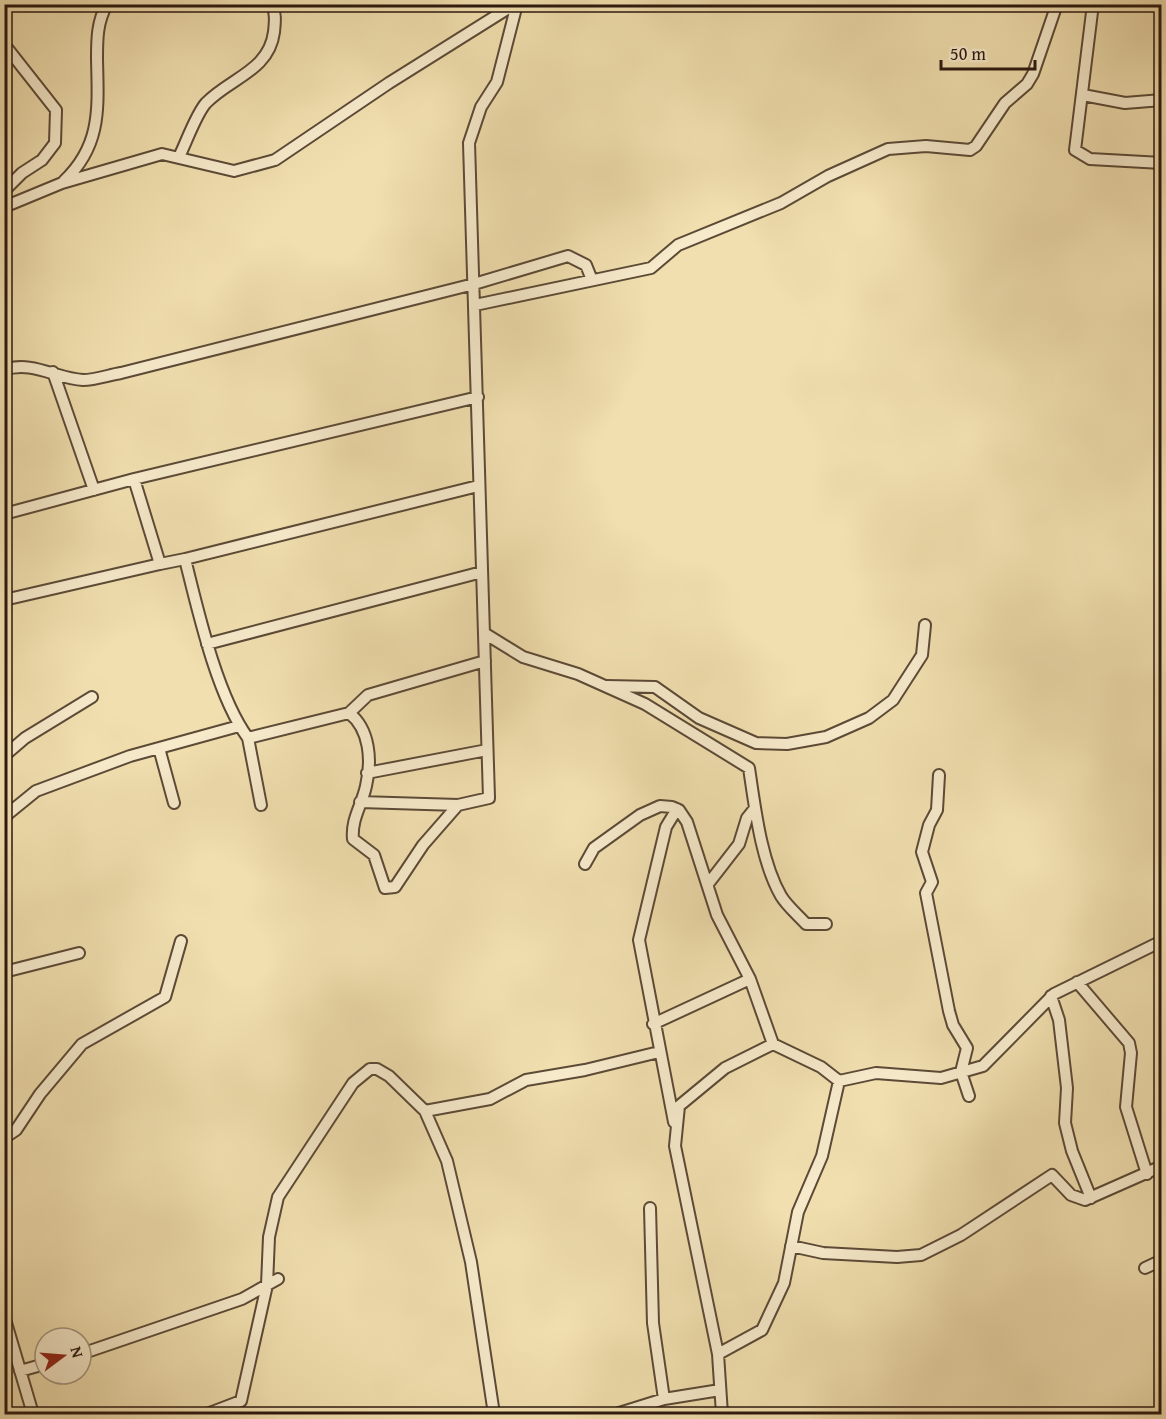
<svg xmlns="http://www.w3.org/2000/svg" width="1166" height="1419" font-family="'Gentium Book Plus',serif">
	<style>
		.lines { fill: none; stroke-linecap: round; stroke-linejoin: round }
		.minor-casing { stroke: #5c4a37; stroke-width: 14 }
		.minor { stroke: #f6eacb; stroke-width: 10 }
	</style>
	<rect width="100%" height="100%" fill="#f1dfaf"/>
	<filter id="stains"><feTurbulence type="fractalNoise" baseFrequency=".00333" numOctaves="4"/><feColorMatrix values="0 0 0 0 .2 0 0 0 0 .09 0 0 0 0 .02 0 0 0 .5 -.17"/></filter>
	<radialGradient id="worn" r=".72"><stop offset=".6" stop-color="#630" stop-opacity="0"/><stop offset="1" stop-color="#630" stop-opacity=".3"/></radialGradient>
	<g class="lines">
		<defs>
			<path id="minor" d="M1093 4 1075 150 1090 159 1162 163
				M4 44 56 110 55 143 42 160 22 173 5 190 4 197
				M1083 95 1125 103 1162 100
				M179 157C186 143 196 114 206 103 230 78 269 71 274 32 275 22 276 14 272 4
				M64 181C102 145 98 107 97 59 97 39 97 22 107 4
				M4 207 62 183 162 154 234 171 275 160 389 83 515 4
				M475 305 651 268 678 245 781 203 828 176 888 149 926 146 970 150 976 146 1005 103 1027 84 1033 74 1057 4
				M4 370C32 360 57 379 83 380 95 380 109 375 121 373L474 284 568 256 586 265 592 280
				M53 372 94 490
				M134 479 478 397
				M4 514 134 479 160 564 185 559C198 611 217 696 248 738L349 713C370 729 372 761 366 786 362 805 351 819 353 839L374 855 385 888 395 887 423 845 458 805 489 798 469 143 481 107 497 82 517 4
				M185 559 478 486
				M4 600 160 564
				M484 633 523 657 578 674 645 704 749 768C755 808 761 861 781 896 787 906 798 915 806 924H826
				M207 644 482 572
				M607 686 655 687 699 718 756 743 787 744 826 737 869 718 893 700 922 655 925 625
				M349 713 368 695 485 661
				M248 738 261 805
				M159 748 174 803
				M4 756 25 738 92 697
				M367 773 487 750
				M939 775 937 810 929 825 922 852 932 882 926 893 949 1011 953 1025 967 1048 961 1072 969 1096
				M360 802 458 805
				M4 817 36 791 130 756 239 726
				M585 864 594 848 640 815 660 806 672 807 679 810 687 822 717 915 750 979 773 1044
				M708 884 739 844 747 818 755 808
				M4 972 79 953
				M1077 982 1129 1043 1131 1053 1126 1107 1147 1174
				M1051 996 1059 1020 1067 1088 1065 1123 1072 1151 1091 1198
				M653 1024 750 979
				M425 1111 490 1099 526 1080 585 1070 659 1052
				M674 1122 639 940 666 827 677 809
				M4 1138 16 1130 40 1094 82 1044 165 997 181 941
				M650 1208 653 1323 664 1399
				M791 1246 823 1253 897 1257 921 1255 961 1235 1052 1175 1071 1195 1085 1200 1162 1166
				M1145 1268 1162 1260
				M4 1316 33 1414
				M81 1354 242 1299 278 1279
				M718 1354 675 1146 679 1106 725 1068 773 1044 821 1067 839 1081
				M20 1371 45 1364
				M207 1414 241 1401 267 1285 269 1237 278 1197 353 1083 370 1069H377L389 1076 425 1111 447 1161 471 1262 494 1414
				M616 1414 664 1399 720 1390
				M722 1414 718 1354 762 1330 784 1283 798 1212 822 1156 839 1081 876 1073 941 1078 983 1066 1054 994 1162 941"/>
		</defs>
		<!-- minor casing -->
		<use href="#minor" class="minor-casing"/>
		<!-- minor -->
		<use href="#minor" class="minor"/>
	</g>
	<!-- margin -->
	<rect width="1166" height="1419" fill="none" stroke="#f1dfaf" stroke-width="24"/>
	<rect x="6" y="6" width="1154" height="1407" fill="none" stroke="#2b180f" stroke-width="3"/>
	<rect x="12" y="12" width="1142" height="1395" fill="none" stroke="#2b180f" stroke-width="1.5"/>
	<!-- north arrow -->
	<g transform="translate(63 1356) rotate(74)"><circle r="28" fill="#f6eacb" stroke="#a59680" stroke-width="1.5"/>
	<path d="M0-4.5L10 22L0 15L-10 22Z" fill="#8f2418"/>
	<text y="-9" font-size="16" font-weight="bold" text-anchor="middle" fill="#2b180f">N</text>
	</g>
	<!-- scale -->
	<path d="M941 60v9h94v-9" fill="none" stroke="#2b180f" stroke-width="3"/>
	<text x="950" y="60" font-size="18" fill="#2b180f" stroke="#f6eacb" stroke-width="4.5" paint-order="stroke">50 m</text>
	<rect width="100%" height="100%" filter="url(#stains)"/>
	<rect width="100%" height="100%" fill="url(#worn)"/>
</svg>
